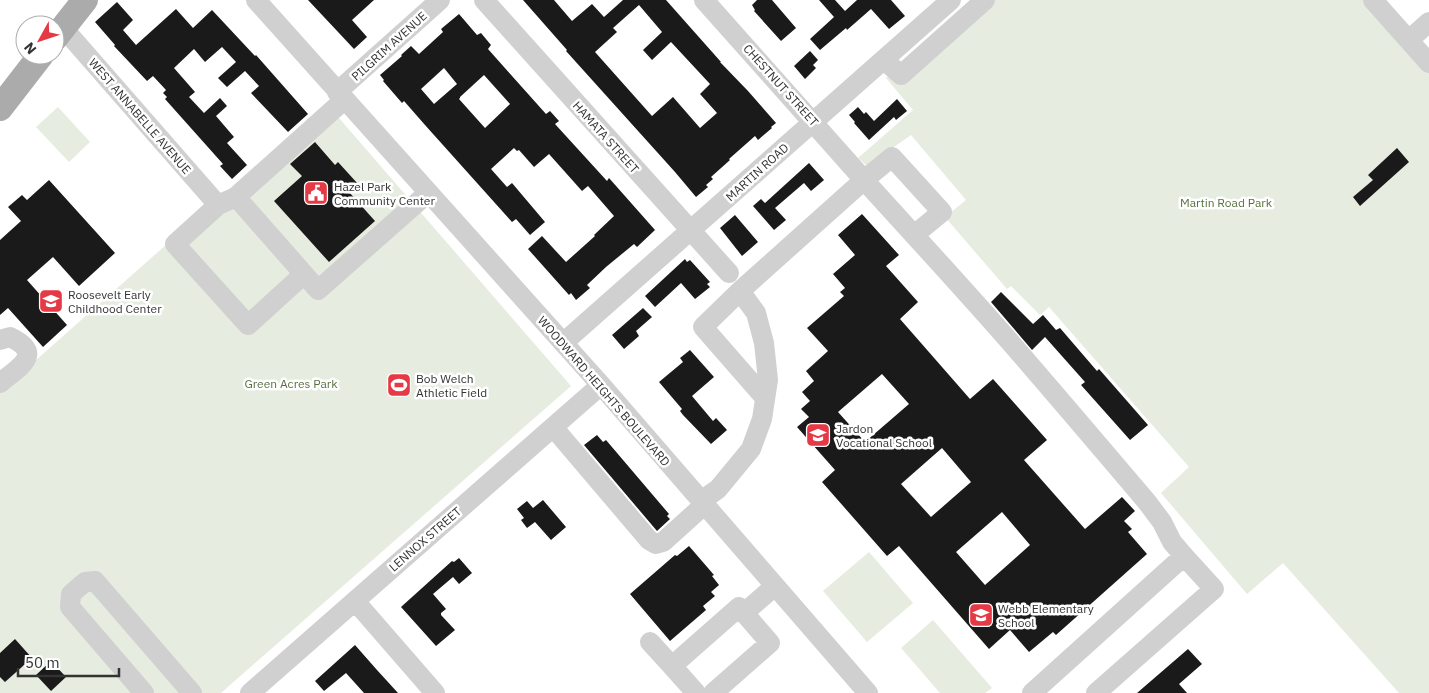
<svg xmlns="http://www.w3.org/2000/svg" width="1429" height="693" font-family="'IBM Plex Sans',sans-serif">
	<style>
		.green { fill: #e6ecdf }
		.building { fill: #1a1a1a; fill-rule: evenodd }
		.lines { fill: none; stroke-linecap: round; stroke-linejoin: round }
		.minor { stroke: #d0d0d0; stroke-width: 20 }
		.major { stroke: #ababab; stroke-width: 26 }
		.labels { text-anchor: middle; dominant-baseline: central; stroke-width: 5; stroke-linejoin: round; paint-order: stroke }
		.street-label { font-size: 12px; fill: #333; stroke: #fff }
		.poi-label { font-size: 12px; fill: #333; stroke: #fff; text-anchor: start }
		.park-label { font-size: 12px; fill: #56703f; stroke: #fff }
	</style>
	<rect width="100%" height="100%" fill="#fff"/>
	<!-- green -->
	<path class="green" d="M973 0H1372L1429 64V693H1399L1283 563 1247 594 1161 493 1189 467 1049 307 1040 315 1011 286 1007 289 945 217 966 200 911 135 867 166 858 158 913 110 886 78Z
		M326 103 571 386 221 693H0V392Z
		M58 107 90 142 69 162 36 127Z
		M869 552 913 603 867 642 823 591Z
		M933 620 992 688 985 693H940L901 648Z"/>
	<!-- building -->
	<path class="building" d="M308 0H374L352 20 367 37 354 49Z
		M523 0H554L572 21 592 4 604 17 623 0H666L721 62H720L748 91 776 123 771 127 772 128 758 140 755 136 729 159 730 160 711 177 713 179 706 185 708 187 696 197 675 172 566 51 567 50ZM639 5 662 32 643 50 652 60 671 42 710 84 700 94 717 113 700 128 673 97 652 116 595 52 617 32 613 28Z
		M757 0H772L796 28 781 41 754 11 755 10 752 5Z
		M819 0H835L845 11 857 0H891L905 16 889 29 871 9 847 30 846 28 820 50 810 39 834 17Z
		M117 2 133 20 123 30 136 45 176 9 193 28 212 10 255 56 256 55 308 114 288 132 251 93 259 86 245 71 227 87 218 78 236 62 222 47 205 62 194 49 174 68 195 92 189 97 204 113 220 98 227 106 216 116 234 137 227 143 247 165 232 179 220 166 223 164 165 99 167 97 163 93 166 90 153 76 147 81 114 46 115 45 95 22Z
		M459 14 477 35 481 33 491 45 488 49 546 114 550 111 559 121 555 124 607 181 609 178 655 230 637 247 634 244 606 267 587 285 590 288 576 300 571 293 569 295 528 249 542 236 566 262 595 236 594 235 614 216 588 186 582 191 549 154 534 167 519 150 517 151 514 148 491 169 507 187 512 183 545 222 530 235 516 219 512 222 425 125 404 101 402 103 383 81 384 80 380 75 402 56 401 55 411 46 419 54 443 32 441 29ZM444 68 457 84 434 104 421 89ZM484 75 510 104 485 128 459 99 460 98V97Z
		M810 51 818 60 813 65 816 68 805 79 794 66Z
		M897 99 907 111 896 120 894 117 869 140 854 123 855 122 849 115 858 107 864 114 866 112 874 121Z
		M315 142 335 165 338 162 358 184 349 192 375 221 329 262 274 201 302 176 290 164Z
		M1397 148 1409 162 1360 206 1353 197 1373 180 1368 175Z
		M809 163 824 180 811 191 804 183 775 208 786 220 774 230 753 206 761 199 765 203Z
		M49 180 115 253 79 286 53 257 27 280 67 325 43 347 8 308 0 315V240L21 221 8 207 22 195 27 200Z
		M862 214 899 255 886 266 918 302 900 319 970 399 993 379 1047 440 1024 460 1085 529 1122 497 1135 511 1124 521 1132 529 1128 532 1147 554 1056 635 1053 632 1029 652 1010 630 989 649 899 546 887 556 822 482 835 470 797 427 809 417 801 409 810 401 802 392 814 381 806 371 828 351 807 328 844 296 840 292 845 288 833 274 855 255 838 235ZM882 374 909 404 865 442 838 412ZM942 448 971 482 931 517 901 484ZM1002 512 1030 545 985 585 956 552Z
		M735 215 758 242 742 256 720 228Z
		M685 259 687 262 690 260 710 282 707 284 710 287 695 299 681 283 655 307 645 296Z
		M1001 292 1033 324 1043 315 1056 330 1060 328 1097 371 1099 369 1148 425 1130 440 1081 385 1085 382 1045 337 1032 350 991 302Z
		M643 308 652 317 636 331 639 336 624 349 612 335Z
		M690 350 714 377 692 396 713 421 716 418 727 430 711 444 683 415 680 411 682 409 659 382 683 362 680 358Z
		M597 435 603 442 606 440 669 514 667 516 670 519 657 531 584 445Z
		M543 500 566 527 551 540 535 522 527 528 521 520 524 518 517 509 527 501 533 508Z
		M689 546 714 575 712 576 719 585 711 592 715 596 703 606 706 610 670 641 630 594 675 555 677 556Z
		M459 558 472 573 459 584 453 577 433 594 446 609 441 613V615L455 630 436 646 401 607 452 561 454 562Z
		M15 639 32 658 5 682 0 677V653Z
		M355 645 377 670 398 693H364L346 673 324 691 315 681Z
		M1188 649 1202 664 1179 684 1187 693H1137Z
		M51 661 66 677 51 691 36 675Z"/>
	<g class="lines">
		<!-- minor -->
		<path class="minor" d="M256 0 601 385 868 693
			M484 0 729 273
			M1373 0 1429 63
			M62 29 72 38 218 205
			M1409 40 1429 22
			M884 60 901 75 985 0
			M337 92 440 0
			M236 197 318 290 428 193
			M914 235 942 212 892 157 864 180C913 234 963 288 1011 343 1057 396 1102 449 1147 502L1162 522 1172 542 1184 556
			M304 274 248 325 175 244 218 205 236 197 344 100
			M740 291 703 327 765 398
			M0 340 10 337C45 354 19 367 0 383
			M563 343 951 0
			M553 427 649 540 656 544 663 542 704 505
			M701 501 718 489 751 449 762 419 768 380 764 343 756 313 740 291 864 180 704 0
			M355 601 435 693
			M744 613 775 586
			M650 642 672 666
			M144 693 70 607 71 594 85 582 95 581 192 693
			M250 693 601 385
			M696 693 672 666 739 607 770 643 713 693
			M1032 693 1184 556 1214 589 1096 693"/>
		<!-- major -->
		<path class="major" d="M55 38 85 0
			M0 108 41 55"/>
	</g>
	<!-- icons -->
	<defs>
		<symbol id="civic-square" viewBox="-11 -11 22 22"><rect x="-9" y="-9" width="18" height="18" rx="4" fill="#e63946" stroke="#fff"/><path d="M-.6-6.5H3V-4.5H.6V-3L4-1V1h2V6H-6V1h2V-1L-.6-3ZM-1.2 2.5V6h2.4V2.5Z" fill="#fff"/></symbol>
		<symbol id="school-square" viewBox="-11 -11 22 22"><rect x="-9" y="-9" width="18" height="18" rx="4" fill="#e63946" stroke="#fff"/><path d="M0-5L7-2L0 1L-7-2ZM-4 1L0 2.5L4 1V4Q0 6-4 4Z" fill="#fff"/></symbol>
		<symbol id="stadium-square" viewBox="-11 -11 22 22"><rect x="-9" y="-9" width="18" height="18" rx="4" fill="#e63946" stroke="#fff"/><path d="M0-5a6.5 5 0 1 0 0 10a6.5 5 0 1 0 0-10ZM-3.5-1.8h7v3.6h-7Z" fill="#fff"/></symbol>
	</defs>
	<g fill-rule="evenodd">
		<use href="#civic-square" x="302" y="179" width="28" height="28"/>
		<use href="#school-square" x="37" y="287" width="28" height="28"/>
		<use href="#stadium-square" x="385" y="371" width="28" height="28"/>
		<use href="#school-square" x="804" y="421" width="28" height="28"/>
		<use href="#school-square" x="967" y="601" width="28" height="28"/>
	</g>
	<g class="labels">
		<!-- street labels -->
		<g class="street-label">
			<text transform="translate(389 46) rotate(-42)">PILGRIM AVENUE</text>
			<text transform="translate(781 85) rotate(48)">CHESTNUT STREET</text>
			<text transform="translate(140 116) rotate(49)">WEST ANNABELLE AVENUE</text>
			<text transform="translate(606 137) rotate(48)">HAMATA STREET</text>
			<text transform="translate(757 172) rotate(-42)">MARTIN ROAD</text>
			<text transform="translate(604 391) rotate(49)">WOODWARD HEIGHTS BOULEVARD</text>
			<text transform="translate(425 539) rotate(-41)">LENNOX STREET</text>
		</g>
		<!-- poi labels -->
		<g class="poi-label">
			<text x="334" y="186">Hazel Park<tspan x="334" dy="14">Community Center</tspan></text>
			<text x="68" y="294">Roosevelt Early<tspan x="68" dy="14">Childhood Center</tspan></text>
			<text x="416" y="378">Bob Welch<tspan x="416" dy="14">Athletic Field</tspan></text>
			<text x="836" y="428">Jardon<tspan x="836" dy="14">Vocational School</tspan></text>
			<text x="998" y="608">Webb Elementary<tspan x="998" dy="14">School</tspan></text>
		</g>
		<!-- park labels -->
		<g class="park-label">
			<text x="1226" y="202">Martin Road Park</text>
			<text x="291" y="383">Green Acres Park</text>
		</g>
	</g>
	<!-- north arrow -->
	<g transform="translate(40 40) rotate(230)"><circle r="24" fill="#ffffff" stroke="#adadad"/>
	<path d="M0-4L9 19L0 12L-9 19Z" fill="#e63946"/>
	<text y="-8" font-size="14" font-weight="bold" text-anchor="middle" fill="#333333">N</text>
	</g>
	<!-- scale -->
	<path d="M18 668v8h101v-8" fill="none" stroke="#333333" stroke-width="2.5"/>
	<text x="25" y="668" font-size="15" fill="#333333" stroke="#ffffff" stroke-width="4" paint-order="stroke">50 m</text>
</svg>
